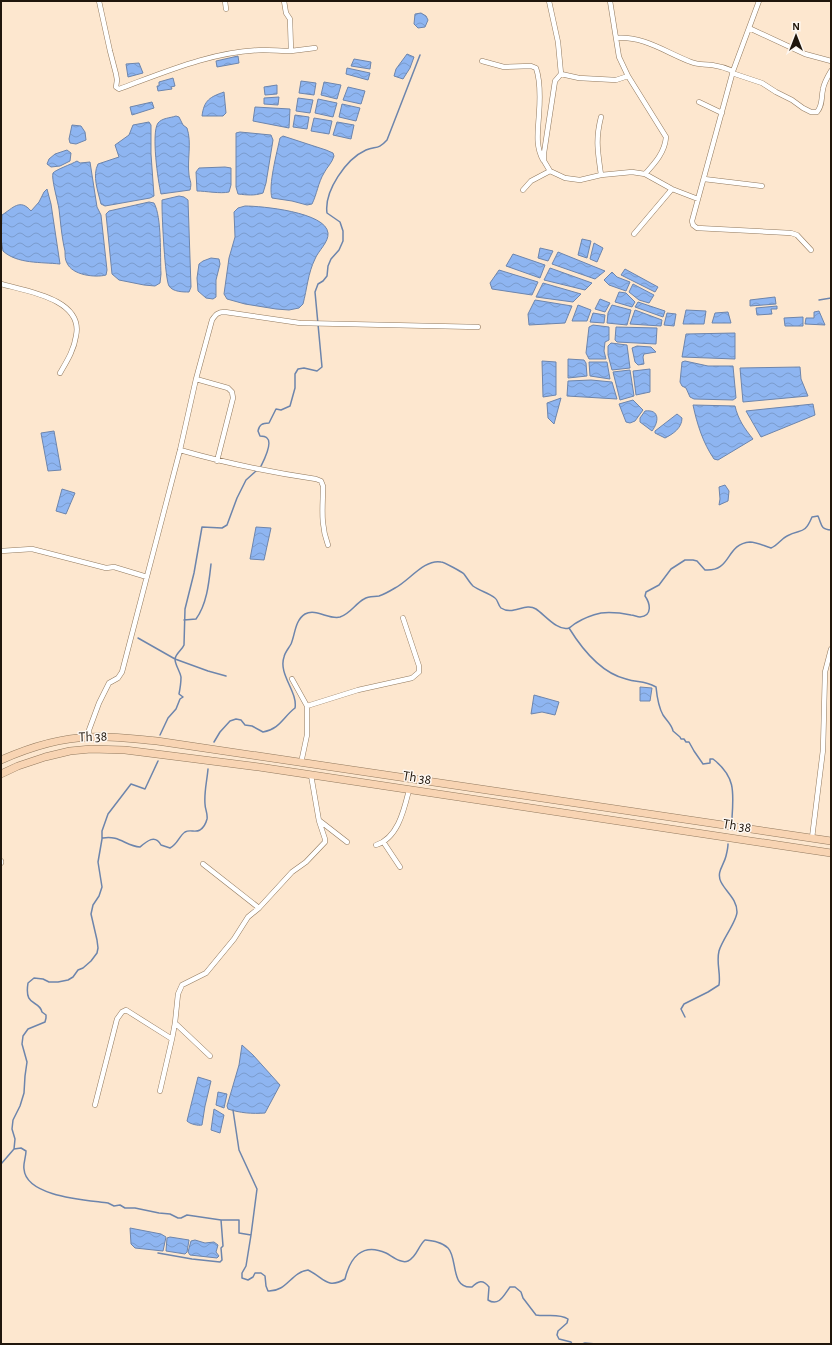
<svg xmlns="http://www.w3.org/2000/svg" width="832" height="1345" font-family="'Alegreya Sans',sans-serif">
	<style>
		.water { fill: url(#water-waves); stroke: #6d85ac }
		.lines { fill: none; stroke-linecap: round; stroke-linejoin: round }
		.stream { stroke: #6d85ac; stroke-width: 1.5 }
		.street-casing { stroke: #91795e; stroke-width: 5.5 }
		.secondary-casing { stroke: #91795e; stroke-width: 8 }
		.street { stroke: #fff; stroke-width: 4.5 }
		.secondary { stroke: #f8d4b3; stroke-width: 7 }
		.labels { text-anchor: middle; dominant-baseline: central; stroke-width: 3; stroke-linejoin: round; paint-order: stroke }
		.street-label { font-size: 14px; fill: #20160c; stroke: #fdf7f1 }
	</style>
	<defs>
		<pattern id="water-waves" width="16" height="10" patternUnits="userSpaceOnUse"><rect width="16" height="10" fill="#8eb5f1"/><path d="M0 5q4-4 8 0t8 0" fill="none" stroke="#7a9bcd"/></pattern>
	</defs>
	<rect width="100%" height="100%" fill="#fde7cf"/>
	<!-- water -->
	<path class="water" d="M421 13 426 16 428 20 425 27 418 28 414 24 415 14Z
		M407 54 414 57 410 68 403 79 394 76 396 69Z
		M238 56 239 63 217 67 216 61Z
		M354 59 371 62 370 69 351 66Z
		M139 63 143 73 128 77 126 64Z
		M347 68 370 73 368 80 346 74Z
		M173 78 175 86 171 87 172 89 158 91 157 86H159V82Z
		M301 81 316 83 314 95 299 93Z
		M324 82 341 85 337 99 321 95Z
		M277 85V94L265 95 264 87Z
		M348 87 365 91 361 104 343 100Z
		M224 92 226 113 223 116H202C204 100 210 97 224 92Z
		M279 97 278 105 264 104V98Z
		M298 98 313 100 310 113 296 111Z
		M318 99 337 103 333 117 315 113Z
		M152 102 154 108 132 115 130 107Z
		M342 104 360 108 356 121 339 117Z
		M255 107 290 109 289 128 253 121Z
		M295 115 309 117 307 129 293 127Z
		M176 116 179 117 183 125 187 128C192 143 187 159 189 175 190 182 192 182 190 190L161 194C158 181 151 133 158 123 162 118 170 118 176 116Z
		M314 118 332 121 329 134 311 131Z
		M149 122 151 125V154L154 196 150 198 105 206 101 204C98 191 92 176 98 164L119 157 115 145 129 135 133 125Z
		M337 122 354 125 351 139 333 135Z
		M72 125 81 126 85 132 86 140 76 144 70 143 69 139Z
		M240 132 271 135 273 140 266 183 263 193C254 196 247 195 238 194L236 187V133Z
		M283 136 326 150 333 153 334 156C332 163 327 167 324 173 318 183 317 194 312 204L307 205 292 201 272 198C268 186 277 152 280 138Z
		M67 150 71 153 70 161 60 166 51 167 47 164 49 159 55 154Z
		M77 161 80 163 90 162 97 207 101 215 107 270 106 275C95 278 72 275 67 263 65 260 65 255 65 251 63 243 62 235 61 227 60 221 60 215 59 209 58 202 51 178 53 173 55 170 72 164 77 161Z
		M225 167 231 168V185L229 192C220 194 206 191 197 191L196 172 199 168Z
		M47 189 51 204 60 264C41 262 17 264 3 251L1 239 2 215C13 208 20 198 31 211L39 202 44 192Z
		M179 196 184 197 188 200 191 287 189 292C183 292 173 292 169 286 165 279 162 218 162 205V200Z
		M149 202 154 203C162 217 160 257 161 274L160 283 155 286 144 285 119 280 112 274 106 214 109 211Z
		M245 206C261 206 326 212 328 233 329 242 318 251 315 259 308 273 307 289 303 304L299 308 289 310 276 309 245 304 227 299 224 294 229 258 235 237 234 212 238 208Z
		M582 239 591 241 587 258 578 255Z
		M594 243 603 248 597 262 590 259Z
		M540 248 553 251 548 261 538 258Z
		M558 252 605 271 595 279 552 264Z
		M513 254 545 265 540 278 506 266Z
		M211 258 219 259 220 264 216 280V297L213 299 206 298 198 291 197 278 199 264 203 261Z
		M550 268 592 283 585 290 544 280Z
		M625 269 658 287 655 292 621 275Z
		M499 270 538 282 532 295 492 289 490 283Z
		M612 272 617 277 630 282 626 291 609 285 604 280Z
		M543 283 581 294 573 302 536 297Z
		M633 284 654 295 649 303 639 300 629 292Z
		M619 292 626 293 635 302 632 307 615 302Z
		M775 297 776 304 750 306V300Z
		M600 299 610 303 605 312 595 309Z
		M535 300 572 306 565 323 529 325 528 314Z
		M638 302 665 311 663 317 635 307Z
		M578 305 591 310 587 321H572Z
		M612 305 631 310 627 325 607 323 608 313Z
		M777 306V309H771L772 314 757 315 756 308Z
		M635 310 662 320 661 326 630 324Z
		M686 310 706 311 704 324H683Z
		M819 311 825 325 805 324 806 318H814V312Z
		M728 312 731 323H712L715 313Z
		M593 313 605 315 604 323 590 322Z
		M667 313 676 314 674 326 664 325Z
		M803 317V326H785L784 318Z
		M593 325 609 327V340L605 342 604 351 606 359H589L586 353 589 327Z
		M616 327 657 328 656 344 617 342 615 340Z
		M735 333V359L682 357 686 334Z
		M611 343 627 345 630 368 612 370 608 355V346Z
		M637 346 651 347 656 352 644 354 643 357 644 364 638 365 635 362 632 348Z
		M568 359 584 360 586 363 587 376 568 378Z
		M542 361 556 362V395L543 397Z
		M685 361 708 366H733L736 398 733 400 694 399 690 397 686 388 682 386 680 382 682 362Z
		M589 362H607L610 379 590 376Z
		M800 367 801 379 808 396 743 402 740 368Z
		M650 369V392L636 395 633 371Z
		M630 370 634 396 620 400 613 372Z
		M591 380 612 382 617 399 567 396 568 381Z
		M561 398 554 424 548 418 547 403Z
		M633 400 643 410 635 421 630 423 626 422 619 404Z
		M813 404 815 415 761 437 746 411Z
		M693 405 735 406C738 419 744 428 753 439L718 460 714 459C703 443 697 424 693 405Z
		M645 411C660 409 659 422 652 431L640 422V418Z
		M677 414 682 418C682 428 673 434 665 438L655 433V431Z
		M54 431 61 470 48 471 41 433Z
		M725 485 729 491 728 501 719 505 720 499 719 487Z
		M62 489 75 493 66 514 56 511Z
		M256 527 271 528 264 560 250 559Z
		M640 687 652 688 650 701H640Z
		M534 695 559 702 555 715 542 712 531 714Z
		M242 1045 253 1055 280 1085 265 1113C252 1114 240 1113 228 1109L227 1106 239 1065Z
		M198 1077 211 1081 205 1106 202 1125C198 1126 190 1124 187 1121Z
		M218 1092 227 1094 224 1108 216 1105Z
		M214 1109 224 1115 220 1133 211 1130Z
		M130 1228 161 1234 166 1237 163 1251 135 1248 131 1244Z
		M170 1237 189 1240 187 1252 185 1254 166 1251 167 1238Z
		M195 1240 205 1243 214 1242 218 1245 216 1252 219 1256 217 1258 190 1255 188 1252 191 1241Z"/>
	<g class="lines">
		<!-- stream -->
		<path class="stream" d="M819 300 831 298
			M261 466C264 460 273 443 267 438 266 437 262 436 260 436L258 431C259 425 262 423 269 423L276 409 281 410 290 406 295 388V374L298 369 304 368 317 371 322 367 315 292 318 284 323 281 327 276 328 266 331 259 339 250 343 241V231L340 222 327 213C324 191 346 159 366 150 376 146 378 150 387 140L420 55
			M184 620 196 619C207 604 209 582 211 564
			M569 628C582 649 601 673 626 679 638 683 643 680 656 687 657 697 658 706 663 715 667 721 672 725 673 731L680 737 681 739H684L686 742H689L694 751 703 764 710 763V759H713C735 776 734 791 732 818
			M138 638 175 659 208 671 226 676
			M160 735 168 718 176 709 180 699 183 697 179 694C180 689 181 683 181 677 180 671 175 665 175 659 176 653 182 650 184 645L185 609 194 573 202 527 222 528 227 525 237 498 246 480 256 471
			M214 742 220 732 230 721 236 719 241 720 245 725 252 726 263 732C280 729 283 717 295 708 298 692 278 674 284 657 285 652 289 648 291 644 295 635 295 620 305 614 316 608 329 620 340 617 350 614 355 604 364 599 369 596 374 597 379 596 385 594 390 591 395 588 409 581 424 559 441 562 444 562 462 572 464 574 467 578 470 583 473 586 480 591 489 593 495 598 498 600 498 605 501 608 513 616 525 602 536 609 544 614 558 632 569 628 571 627 574 624 576 623 584 618 592 615 601 613 611 612 621 613 631 615 634 615 637 617 640 617 653 616 650 603 645 596L646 592 659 585 671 569 685 560H693L697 561 705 570C732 572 725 544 750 542 757 542 764 546 771 548 778 545 781 539 787 536 801 528 804 536 812 517L818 516C822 525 820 529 831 530
			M103 838C119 835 126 846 140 847 147 841 155 834 161 845L170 848C178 844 179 836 185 832 190 829 195 833 200 830 203 828 206 823 207 819 208 814 205 809 205 804 204 792 207 781 208 769
			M685 1017 681 1009 684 1004 708 992 719 985C721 973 716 963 719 951 722 940 737 921 737 912 737 899 726 892 721 882 716 872 724 865 726 856 727 852 728 848 728 844
			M233 1110 239 1150 257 1189 251 1235
			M14 1149 21 1148 26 1151C26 1157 23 1164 24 1169 26 1197 87 1200 108 1203L114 1206 120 1205 125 1208H135L159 1213 170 1214 178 1218H181L187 1215 221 1220H239V1233L251 1235 246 1266 242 1273V1278L248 1280 253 1277 255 1273H261L265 1276 266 1286 268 1291C287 1292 291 1272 308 1270 323 1277 327 1290 345 1279 350 1258 362 1242 386 1253 392 1256 401 1264 408 1261 417 1257 418 1246 425 1240 433 1241 442 1242 448 1248 458 1258 450 1289 472 1287 478 1281 483 1279 489 1287L488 1300C499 1307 504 1295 510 1287H515L521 1292 523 1298 536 1315C546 1317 559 1313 568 1319L567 1323 558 1331 557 1335 559 1339 571 1342 572 1344
			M1 1164 14 1149 15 1139 12 1129 13 1120 20 1106 24 1093 25 1076 27 1062 22 1044 23 1036 28 1029 45 1022 46 1018V1015L42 1012C39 999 24 1008 28 983L34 978 43 979 49 982H58L68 980 73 977 78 970 83 968 91 961 97 953 98 948 97 940 91 914 93 905 99 896 102 887 98 862 102 839V831L108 814 131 784 145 789 158 761
			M158 1253 192 1259 220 1262 222 1260 221 1248 223 1246 221 1220
			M582 1344 585 1343 596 1344"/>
		<defs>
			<path id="street" d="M99 1 110 51 116 74 117 80 116 87 119 89C165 72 213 51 263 50 272 50 282 51 291 51L290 19 286 13 284 1
				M225 1 226 9
				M549 1 558 42 561 74 555 81 544 153V161L550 171 565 178 580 180 601 175 632 172 645 174C655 163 665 152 666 137L628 76 619 57 610 1
				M759 1 733 71 692 221 693 225 697 228 791 233 797 235 811 250
				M749 28 805 54 831 61
				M616 38C644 36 665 52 691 62 698 65 704 64 712 65 719 66 726 68 733 71
				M291 51 315 48
				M482 61 504 67 531 66 536 68C541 82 540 100 539 114 538 131 535 145 543 160
				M732 73 762 83 776 92 792 100 803 108 811 112H817C823 105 821 98 823 89 824 83 828 76 831 71
				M561 74 579 78 616 80 628 76
				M699 102 722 113
				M601 117C595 141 598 152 601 175
				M645 174 672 189 698 199
				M704 179 762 186
				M523 190 531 181 550 171
				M634 234 672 189
				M1 284C26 291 84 299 76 336 74 350 67 361 60 373
				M196 379 228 388 232 392 233 398 217 461
				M180 450C225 463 269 472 316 479L321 481 323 486C323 508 320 523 328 545
				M1 551 32 549 106 568 114 567 147 577
				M292 679 307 706V735L301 763
				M307 706 358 690 412 678 419 672V666L403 618
				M89 737V730L99 703 109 683 118 678 122 672 180 450 196 379 212 320C216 314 218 312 225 312L300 323 478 327
				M320 821 347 842
				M812 838 823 750 825 672 831 649
				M384 843 400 867
				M376 845C398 838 404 810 409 790
				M1 861V863
				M203 864 259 908
				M210 1056 175 1023 178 994 182 985 206 973 234 939 248 917 259 908 292 872 306 862 325 842V839L319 821 311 775
				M160 1091 172 1039
				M95 1105 117 1019 122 1012 126 1010 172 1039 175 1023"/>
			<path id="secondary" d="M1 760C28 748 60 738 90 737 112 736 135 739 157 741L831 841
				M1 774 18 766 45 757 70 751 91 749 125 750 259 767 831 853"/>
		</defs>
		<!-- street casing -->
		<use href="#street" class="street-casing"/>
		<!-- secondary casing -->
		<use href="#secondary" class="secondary-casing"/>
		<!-- street -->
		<use href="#street" class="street"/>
		<!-- secondary -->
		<use href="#secondary" class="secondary"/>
	</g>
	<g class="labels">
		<!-- street labels -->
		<g class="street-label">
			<text transform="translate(93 737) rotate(-2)">Th 38</text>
			<text transform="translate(417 778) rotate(9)">Th 38</text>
			<text transform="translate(737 826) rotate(9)">Th 38</text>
		</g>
	</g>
	<!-- border -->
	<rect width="832" height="1345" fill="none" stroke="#20160c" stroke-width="4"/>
	<!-- north arrow -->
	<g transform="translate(796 36)" stroke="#fdf7f1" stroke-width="3" paint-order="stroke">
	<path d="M0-3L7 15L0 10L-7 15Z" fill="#20160c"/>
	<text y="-6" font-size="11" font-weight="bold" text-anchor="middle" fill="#20160c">N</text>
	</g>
</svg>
